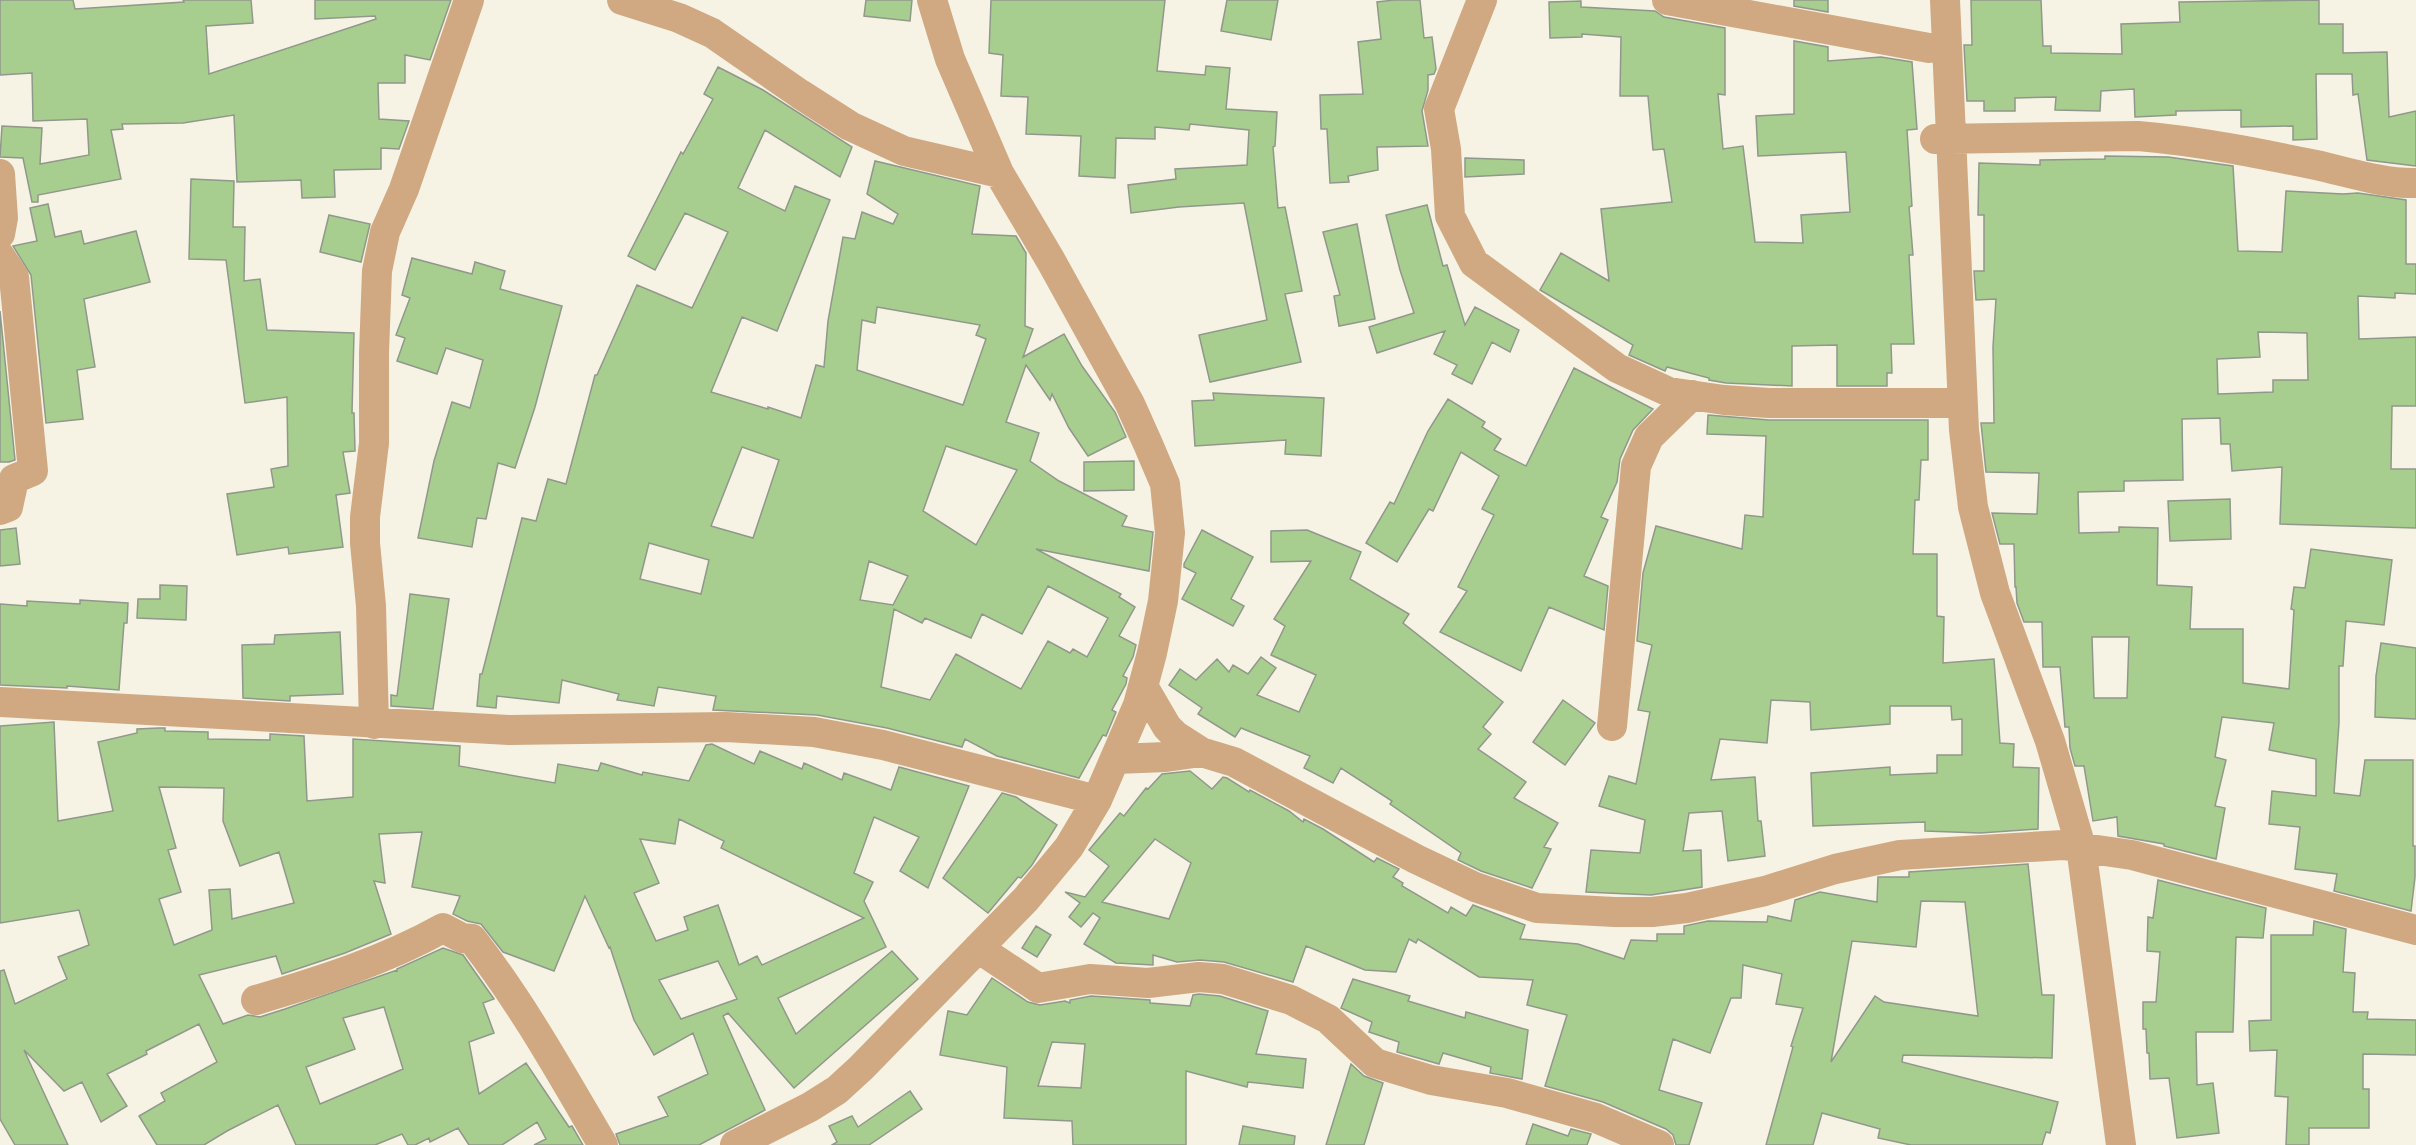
<svg xmlns="http://www.w3.org/2000/svg" width="2416" height="1145" font-family="'Sofia Sans Condensed',sans-serif">
	<style>
		.building { fill: #a8ce8f; stroke: #90988b; stroke-width: 1.5; fill-rule: evenodd }
		.lines { fill: none; stroke-linecap: round; stroke-linejoin: round }
		.minor { stroke: #d0a982; stroke-width: 30 }
	</style>
	<rect width="100%" height="100%" fill="#f6f3e4"/>
	<!-- building -->
	<path class="building" d="M0 0H73L75 9 184 2 183 0H251L253 23 206 26 209 74 376 19 375 16 315 19V0H451L430 60 405 55V83H378L379 119 409 121 399 149 381 148V169L334 170 335 197 302 198 301 180 237 182 234 115 183 123 122 124 123 129 111 130 121 179 38 195V202H32L23 158 0 157 2 126 42 128 40 164 89 155 87 119 33 121 32 73 0 75Z
		M866 0H912L910 21 864 16Z
		M991 0H1165L1157 71 1205 75 1206 66 1230 68 1226 109 1277 112 1275 146 1273 147 1278 208 1285 207 1302 291 1285 294 1301 362 1210 382 1199 335 1267 320 1244 203 1179 207 1131 213 1128 185 1176 179 1175 169 1247 165 1249 130 1190 124 1189 130 1155 127V139L1116 138 1115 178 1079 176 1081 136 1026 134 1028 97 1001 96 1003 55 989 53Z
		M1227 0H1278L1271 40 1221 31Z
		M1394 0H1420L1424 38 1432 37 1436 69 1434 74 1428 75V90L1422 111 1428 146 1377 147 1378 170 1348 176 1349 182 1330 183 1327 129H1321L1320 95 1363 94 1358 42 1381 39 1377 2Z
		M1794 0H1828V12L1794 6Z
		M1971 0H2041L2043 46H2051V53L2122 54 2121 24 2180 22 2179 2 2319 0V24H2343V53L2387 52 2389 117 2416 111V166L2367 160 2358 94 2353 95 2352 74H2316L2317 139 2293 140V126L2241 127V110L2176 111V115L2135 117 2134 89 2101 91 2100 111 2055 110 2056 97 2015 98V111H1984V101H1967L1964 45H1972Z
		M1581 1V7L1655 11 1664 17 1725 28V95L1718 94 1723 149 1743 146 1755 242 1803 243 1801 215 1850 212 1846 152 1758 156 1756 116 1794 114V41L1828 47V61L1881 57 1912 62 1917 129 1907 130 1912 206 1909 207 1913 255H1909L1914 344H1891L1892 373H1887V386H1837V345L1792 346V386L1726 383 1709 380V378L1667 367 1665 371 1629 355 1633 345 1540 290 1561 253 1609 281 1601 209 1672 202 1664 149 1653 150 1648 96H1620L1621 37 1582 34V37L1550 38 1549 2Z
		M718 67 763 90 852 147 840 177 765 130 738 188 785 211 795 186 830 200 777 331 742 317 711 392 768 409V407L801 418 816 365 824 367 828 321 843 237 855 239 862 212 893 224 898 214 867 194 875 161 980 186 972 234 1016 236 1026 253 1025 326 1033 329 1023 357 1064 334 1082 366 1115 412 1126 437 1088 456 1069 428 1052 394 1050 400 1026 365 1006 422 1039 433 1030 461 1059 481 1127 516 1122 526 1153 532 1149 571 1036 549 1121 594 1119 597 1135 607 1119 636 1136 645 1133 657 1123 676 1127 678 1126 684 1112 710 1116 712 1106 736 1103 735 1079 778 997 756 965 739 962 747 887 728 817 715 713 710 716 696 658 687 654 706 617 700 619 694 562 680 559 703 497 696 496 708 477 706 480 674H482L522 518 536 521 548 479 566 484 595 375H597L637 285 692 308 728 232 685 213 655 270 628 256 681 152 683 154 713 99 704 94ZM877 307 980 325 976 335 986 339 963 405 857 370 862 320 875 323ZM946 446 1017 470 976 545 923 511ZM742 447 779 460 753 538 711 526ZM649 543 709 560 701 594 640 579ZM869 561 908 576 893 605 860 600ZM1048 586 1108 618 1087 657 1073 649 1070 653 1048 641 1021 689 956 654 930 700 881 687 894 609 922 623 925 618 971 638 982 614 1022 634Z
		M2105 156 2168 157 2233 166 2238 251 2282 252 2286 191 2343 194 2358 193 2406 200V264H2416V294L2395 293V298L2358 296 2359 339 2416 337V406H2392L2391 469H2416V528L2280 524 2282 467 2232 471 2230 444H2221L2220 418 2182 419 2183 480 2124 481V491L2078 492 2079 533 2119 532V527L2158 528 2157 585 2192 587 2190 629H2243V683L2289 689 2294 610 2291 609 2294 587 2305 588 2311 549 2392 560 2384 625 2346 621 2343 666H2339V723L2334 793 2360 796 2365 760H2413V846H2415V877L2411 911 2334 891 2337 874 2295 869 2300 827 2269 824 2272 791 2316 796V759L2269 750 2274 723 2222 717 2215 757 2226 760 2215 806 2225 808 2216 859 2164 846V844L2118 836 2117 817 2093 821 2084 766H2075L2070 748 2069 727H2065L2060 667H2043L2042 622H2024L2017 603 2016 587H2015L2014 544H2000L1992 513 2037 514 2039 473 1986 472 1981 423H1994L1993 347 1996 299 1976 300 1974 271H1984V215H1978L1979 163 2040 165V160L2105 159ZM2258 332 2307 333 2308 380H2273V392L2218 394 2217 359 2260 357ZM2092 637H2129L2127 698H2094Z
		M1465 158 1524 160V174L1465 177Z
		M191 179 234 181 233 227H245L244 281 260 279 267 330 354 333 352 413H354L355 451 343 452 350 493 336 495 343 547 289 554 288 547 237 555 227 494 274 487 271 469 288 466 287 397 245 403 226 260 189 259Z
		M48 204 55 237 81 231 84 244 136 231 150 282 84 299 95 367 77 370 83 419 46 423 31 275 13 246 37 241 30 208Z
		M1427 205 1443 266 1447 265 1465 325 1475 307 1519 330 1510 352 1492 342 1472 384 1452 374 1457 365 1434 354 1445 331 1377 353 1369 327 1414 313 1400 270 1386 215Z
		M329 215 370 224 361 262 320 252Z
		M1357 224 1375 319 1339 326 1334 296 1340 295 1323 232Z
		M412 258 472 274 475 262 505 271 500 289 562 306 535 407 515 468 498 463 486 519 477 518 472 547 418 538 434 461 452 402 470 408 483 360 446 348 437 374 397 361 405 338 396 335 410 298 402 295Z
		M0 311 15 460 9 462H0Z
		M1574 368 1653 409 1633 430 1620 459 1617 482 1601 517 1608 520 1584 576 1608 586 1604 630 1549 607 1521 671 1440 632 1467 591 1458 587 1494 515 1482 509 1499 476 1461 452 1433 511 1429 509 1397 562 1366 543 1390 502 1394 504 1428 431 1448 399 1485 422 1482 427 1501 439 1494 450 1526 466Z
		M1213 393 1324 398 1321 456 1285 454 1286 440 1195 446 1192 401 1214 400Z
		M1708 415 1769 420H1928V460H1921L1919 500H1915L1913 554H1937V616L1944 617 1943 663 1994 659 2000 743 2014 744 2013 767 2039 768 2038 829 1980 833 1925 831V822L1813 826 1811 773 1890 767V775L1937 773V755H1962V719L1952 720 1951 706H1890V724L1811 730 1810 702 1771 700 1767 743 1720 739 1711 780 1755 777 1758 821H1761L1765 856 1728 861 1722 811 1689 813 1683 851 1701 850 1702 887 1651 895 1586 892 1591 850 1640 853 1645 820 1599 806 1609 776 1636 784 1650 712 1638 710 1652 645 1637 641 1643 573 1656 526 1742 549 1745 515 1763 517 1766 436 1707 434Z
		M1134 461V490L1084 491V462Z
		M2230 499 2231 539 2170 541 2168 501Z
		M16 528 20 564 0 566V530Z
		M1202 530 1253 557 1231 599 1244 606 1233 626 1182 599 1196 573 1184 567V564Z
		M1307 530 1361 552 1350 579 1409 614 1403 623 1503 702 1483 727 1491 734 1478 749 1526 782 1514 798 1558 823 1544 847 1551 849 1532 888 1481 871 1458 860 1461 853 1390 804 1392 801 1341 768 1333 783 1304 768 1310 756 1241 728 1235 737 1198 714 1202 708 1169 685 1180 669 1196 680 1217 659 1229 672 1233 665 1248 674 1261 657 1276 668 1257 695 1299 712 1316 675 1271 655 1285 626 1274 619 1311 561 1271 562V531Z
		M160 585 187 586 186 620 137 618 138 599H160Z
		M410 594 449 599 433 709 391 706V695L397 696Z
		M80 600 128 603 127 623H124L119 690 67 686V688L0 685V604L27 606V601L80 604Z
		M340 632 343 694 290 696V701L243 698 242 645 274 644 275 635Z
		M2381 643 2416 648V719L2375 717 2376 676Z
		M1563 700 1595 723 1565 765 1533 742Z
		M54 722 58 821 113 811 98 742 137 733V729L159 728H165V731L208 732V739L270 740V734L304 736 307 801 353 797V739L460 746 459 766 555 783 558 764 598 771 601 763 642 775 643 772 689 781 706 745 712 744 754 764 760 751 802 769 804 763 842 780 844 773 891 790 899 767 969 786 928 888 900 871 919 837 874 817 854 873 873 882 864 901 886 947 778 998 796 1034 892 951 918 979 794 1088 728 1013 723 1016 765 1110 699 1145H620L616 1134 668 1116 658 1097 708 1074 693 1033 654 1055 634 1020 610 947 609 948 585 896 554 971 503 952 481 924 467 921 453 914 460 896 412 887 422 832 379 834 385 883 374 881 391 934 345 953 282 974 276 956 199 975 223 1024 248 1015 260 1017 285 1009 397 970V972V969L443 948 463 955 494 999 483 1003 494 1033 469 1042 479 1094 526 1063 569 1127 572 1126 583 1145H534L546 1139 537 1122 502 1145H469L458 1128 430 1142 429 1138 415 1145H408L402 1134 375 1145H296L278 1105 227 1131 204 1145H157L139 1116 165 1101 161 1093 217 1062 199 1024 146 1051 147 1054 107 1074 127 1106 101 1122 82 1082 64 1091 24 1050 68 1145H15L0 1119V971L4 970 15 1004 67 979 58 957 89 945 79 910 0 923V726ZM159 787 224 788 223 821 240 866 279 852 294 903 232 919 230 889 209 890 212 930 174 945 159 899 181 892 168 850 176 848ZM679 819 724 841 721 848 864 918 762 965 757 956 739 965 718 905 684 917 688 930 656 941 634 893 659 883 640 839 675 844ZM718 961 737 999 681 1019 659 980ZM384 1007 403 1069 320 1104 306 1067 355 1049 343 1018Z
		M1190 771 1212 789 1223 777 1227 778 1249 792 1250 790 1289 811 1303 822 1304 819 1323 829 1374 862 1377 858 1399 869 1393 877 1403 883 1402 886 1448 913 1451 907 1466 916 1473 905 1525 925 1520 939 1578 944 1624 959 1631 940 1657 941V934H1684V926L1708 921 1767 922 1768 916 1791 921 1795 900 1820 892 1877 902 1878 877H1909V872L2028 864 2042 995H2054L2052 1058 1903 1055 1902 1062 2058 1102 2050 1133 2046 1132 2042 1145H1911L1878 1138 1880 1129 1822 1113 1813 1145H1766L1793 1047 1791 1046 1803 1008 1776 1004 1782 974 1743 965 1741 998H1731L1710 1053 1673 1039 1659 1090 1702 1103 1689 1145H1676L1673 1135 1666 1129 1603 1102 1545 1086 1567 1015 1527 1005 1533 980 1479 977 1418 939 1416 943 1409 939 1396 972 1365 970 1306 946 1293 982 1224 962 1200 960 1177 962 1153 955V965L1116 963 1084 944 1100 918 1093 913 1081 927 1069 917 1080 903 1065 892 1085 897 1109 866 1089 850 1120 813 1124 816 1146 788 1148 789 1162 774ZM1155 839 1191 863 1169 919 1102 902ZM1921 901 1965 902 1978 1016 1884 1002 1875 996 1831 1062 1852 941 1916 947Z
		M1002 793 1016 797 1057 825 1032 865 1021 878 1018 877 988 913 943 878Z
		M2158 880 2266 908 2263 938 2236 937 2233 1032H2196L2197 1085 2213 1083 2219 1133 2177 1138 2169 1078 2150 1079 2149 1053H2147L2146 1029H2143V1002H2156L2160 952 2147 951 2148 917 2153 918Z
		M2314 921 2346 929 2343 972 2355 973 2353 1012H2368L2367 1019 2416 1020V1055L2363 1054V1089H2369V1128H2309V1145H2286L2288 1097 2275 1096 2277 1050 2250 1051 2249 1021 2271 1020V935H2313Z
		M1036 926 1051 935 1037 957 1022 948Z
		M992 978 1028 1002 1040 1005 1065 1001 1070 1003V1000L1091 996 1150 1000V1003L1190 1006 1193 995 1199 994 1220 996 1268 1011 1256 1054 1306 1059 1303 1088 1248 1082 1247 1087 1186 1071V1145H1073L1072 1121 1004 1118 1007 1067 940 1055 948 1011 967 1015ZM1052 1042 1085 1044 1081 1088 1038 1086Z
		M1353 979 1410 996 1408 1001 1465 1018 1466 1012 1528 1030 1522 1079 1490 1073 1491 1067 1443 1053 1439 1064 1397 1052 1399 1042 1369 1032 1372 1022 1341 1008Z
		M1351 1064 1364 1076 1383 1083 1364 1145H1326Z
		M910 1091 922 1109 869 1145H832L837 1142 829 1126 852 1116 858 1127Z
		M1533 1124 1568 1136 1571 1129 1591 1134 1587 1145H1526Z
		M1243 1126 1295 1136 1294 1145H1239Z"/>
	<g class="lines">
		<!-- minor -->
		<path class="minor" d="M622 0 679 18 712 33 800 94 850 126 904 151 999 173
			M1482 0 1439 109 1446 149 1450 216 1474 263 1617 368 1669 392 1724 400 1769 403H1947
			M1667 0 1929 48
			M1945 0 1964 430 1973 507 1995 593 2050 741 2081 847 2121 1145
			M1935 139 2138 136C2198 141 2257 153 2316 165 2348 172 2383 184 2416 183
			M0 174 3 218 0 234
			M0 256 14 277 33 471 14 479 8 507 0 510
			M1143 686 1167 727 1176 736 1201 752
			M0 702 509 730 726 727 814 732 883 745 1097 800
			M374 724 371 606 365 543V517L374 443V353L377 271 385 232 404 189 469 0
			M1612 726 1636 466 1649 437 1692 395
			M1116 759 1166 757 1201 752 1234 762 1416 859 1475 887 1537 908 1615 912H1652L1687 908 1765 891 1835 869 1900 855 2063 845 2132 855 2416 930
			M978 948 1038 988 1090 979 1148 983 1199 977 1223 979 1291 1000 1328 1019 1375 1063 1431 1080 1507 1093 1596 1118 1659 1145
			M256 1000C320 981 384 961 443 928L462 938 472 939C522 1003 562 1075 603 1145
			M735 1145 810 1107 837 1090 861 1068 1026 899 1069 847 1097 800 1138 705 1152 653 1163 601 1170 533 1165 484 1148 444 1130 404 1051 261 999 173 950 59 932 0"/>
	</g>
</svg>
